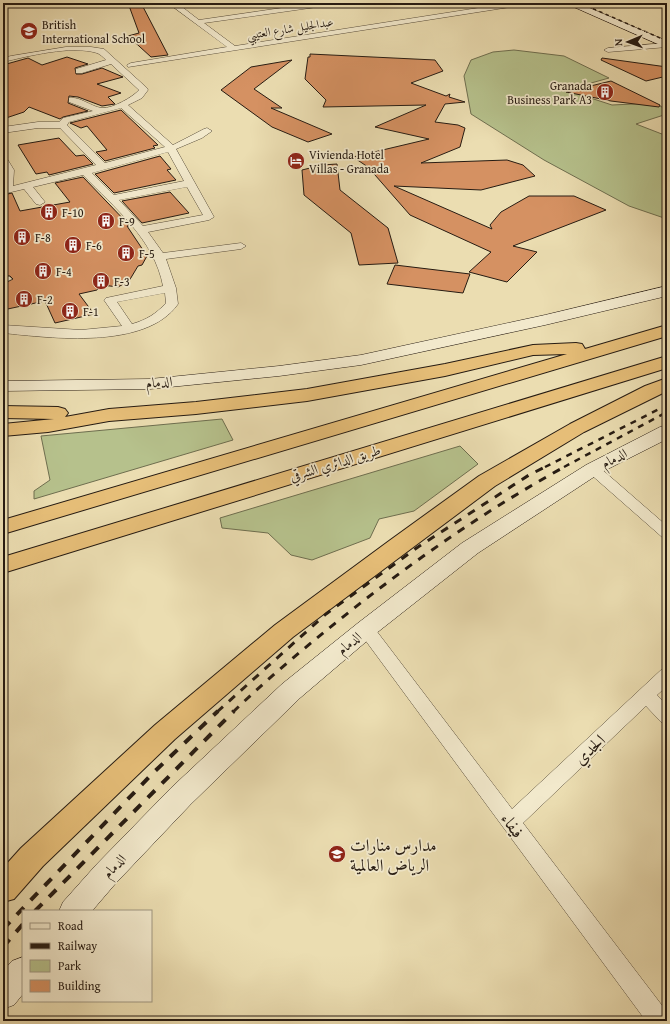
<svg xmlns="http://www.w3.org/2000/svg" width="670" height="1024" font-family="'Gentium Book Plus',Amiri,serif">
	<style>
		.green { fill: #b6c18c; stroke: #6e6e4f }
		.building { fill: #d59162; stroke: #261b12 }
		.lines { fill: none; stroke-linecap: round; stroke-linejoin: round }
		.street-casing { stroke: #574c3a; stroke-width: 1 }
		.secondary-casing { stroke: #261b12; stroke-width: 1 }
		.highway-casing { stroke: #261b12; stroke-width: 2 }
		.street { fill: #f2e9cc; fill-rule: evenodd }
		.secondary { fill: #f2e9cc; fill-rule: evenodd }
		.highway { fill: #e6be78; fill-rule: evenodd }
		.rail-far3 { stroke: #261b12; stroke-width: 1.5; stroke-dasharray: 3.5 3.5; stroke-linecap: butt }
		.rail-far2 { stroke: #261b12; stroke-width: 2.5; stroke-dasharray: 6 6; stroke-linecap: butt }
		.rail-far1 { stroke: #261b12; stroke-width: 3; stroke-dasharray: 8 8; stroke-linecap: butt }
		.rail { stroke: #261b12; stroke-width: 4; stroke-dasharray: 10 10; stroke-linecap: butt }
		.labels { text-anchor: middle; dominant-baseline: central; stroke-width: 3.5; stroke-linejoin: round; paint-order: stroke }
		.far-poi-label { font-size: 12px; fill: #261b12; stroke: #f2e9cc; text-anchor: start }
		.far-street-label { font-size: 12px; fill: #261b12; stroke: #f2e9cc }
		.street-label { font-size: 14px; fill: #261b12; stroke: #f2e9cc }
		.near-street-label { font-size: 17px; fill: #261b12; stroke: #f2e9cc }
		.near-poi-label { font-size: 17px; fill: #261b12; stroke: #f2e9cc; text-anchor: start }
	</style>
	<rect width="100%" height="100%" fill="#ebddb1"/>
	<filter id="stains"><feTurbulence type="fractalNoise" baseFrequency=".005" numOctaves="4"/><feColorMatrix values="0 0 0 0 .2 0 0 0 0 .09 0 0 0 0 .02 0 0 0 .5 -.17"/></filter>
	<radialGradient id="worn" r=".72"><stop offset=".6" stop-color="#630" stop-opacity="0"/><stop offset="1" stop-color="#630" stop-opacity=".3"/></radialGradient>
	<!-- green -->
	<path class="green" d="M514 50 564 56 609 78 566 90 612 105 655 103 667 110V114L636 124 667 136V219L629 206 544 160 471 114 464 76 471 60 493 52Z
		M222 419 233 440 34 499V491L50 480 41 436Z
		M460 446 478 464 414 511 379 519 370 538 312 560 291 555 268 533 222 528 220 518Z"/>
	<!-- building -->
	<path class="building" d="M128 3H141L168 55 151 57 128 36 139 33Z
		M310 54 435 60 443 71 411 83 446 96 450 94 449 97 465 102 445 104 435 122 458 125 465 128 460 147 421 163 507 160 523 165 535 176 481 190 394 186 492 229 490 225 501 212 529 196H574L606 210 513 246 537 252 507 282 469 272 491 252 410 215 368 167 353 157 429 139 375 127 426 105 323 107 326 100 305 79 308 57H310Z
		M67 57 88 64 75 68 76 74H82L102 68 123 77 97 84 121 93 108 97 115 104 102 106 78 97 69 96 68 103 88 111 63 117 60 119 29 107 24 112 3 119V65L28 58 42 65Z
		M602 58 667 67V76L646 81 601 60Z
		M292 60 254 89 282 108H271L332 134 308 142 272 127 221 90 251 67Z
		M611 81 660 105 659 107 611 101 566 92Z
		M121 110 158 145 153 146 155 148 105 161 96 152 107 150 87 126 81 128 70 123Z
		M59 138 76 156 84 155 93 164 49 175 47 172 36 174 18 145Z
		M160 156 171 169 167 170 176 180 114 193 95 174Z
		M337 164 340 190 388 228 398 263 359 265 351 233 304 195 302 170 322 165Z
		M83 177 130 226H127L147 256 142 265 138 266 129 281 118 287 102 285 97 290 79 294 94 314 55 323 45 301 3 310V284L13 279 10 276 3 275V195L12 193 20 211 70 202 55 183Z
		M170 192 189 213 142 223 122 201Z
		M395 265 470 274 463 293 387 284Z"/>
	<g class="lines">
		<defs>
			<path id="street" d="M168 3H177L199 20 316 3H335L331 5 204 23 235 46 510 3H527L523 5 128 67 127 65 131 63 227 47Z
				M667 43V47L608 52 604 50 608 48Z
				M66 47H91L104 49 147 88 148 90 142 98 128 105 173 145 204 129 207 128 212 131 202 138 176 149 214 217 209 220 148 232 163 253 241 243 246 246 241 249 166 259 176 288 178 304C146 350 51 338 3 333V325L81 330 122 326 104 300 106 298 163 286C154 239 115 208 83 175L33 187 45 202 40 205 36 204 24 189 3 194V156L6 157 14 170 13 186 96 165 60 128H38L3 133V127L38 122H59L63 118 93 111 69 102V98C80 96 91 107 102 108 112 109 133 97 139 90L111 64 82 73H76V69L106 60C103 57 100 54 97 53 71 45 29 56 3 62V58L11 56ZM121 108 165 147 105 163 67 125 69 122ZM168 152 184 181 114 195 92 173ZM187 187 203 215 143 226 119 200ZM165 293 166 303C156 314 146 320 132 324L117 302Z
				M3 276 10 277 12 279 3 283Z
				M593 465 598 466 667 526V539L662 537 588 472 586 469 588 466Z
				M366 623 372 625 512 809 661 670 667 669V686L657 695 667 705V724L661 722 646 706 523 823 667 1012V1021H646L360 633 358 629 360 625Z"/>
			<path id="secondary" d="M565 3H578L667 41V48Z
				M667 286V296L545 325 361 365 279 376 150 389 3 391V381L150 379 279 366 361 355 545 315Z
				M667 425V439L600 473 478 553 374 635 300 698 191 804 116 883 92 911H59L63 902 96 865 171 788 282 684 358 623 462 543 586 465 660 427Z
				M23 957V994L14 1005 3 1009V971L12 961Z"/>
			<path id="highway" d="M667 325V336L3 534V520L567 354 533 355 445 376 307 401 196 414 109 421 48 432 3 436V424L54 419 3 418V406L58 407 65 409 68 413 65 417 109 409 196 402 307 389 445 364 533 345 576 343 582 344 585 349Z
				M667 356V368L3 573V557Z
				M667 378V391L584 432 495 486 293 637 175 739 43 866 14 899 3 902V868L21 848 155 725 275 625 389 541 479 476 570 424 645 386Z"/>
		</defs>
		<!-- street casing -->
		<use href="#street" class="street-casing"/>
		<!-- secondary casing -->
		<use href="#secondary" class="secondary-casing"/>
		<!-- highway casing -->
		<use href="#highway" class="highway-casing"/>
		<!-- street -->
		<use href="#street" class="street"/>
		<!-- secondary -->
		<use href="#secondary" class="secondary"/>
		<!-- highway -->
		<use href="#highway" class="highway"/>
		<!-- rail-far3 -->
		<path class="rail-far3" d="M580 3 667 41"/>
		<!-- rail-far2 -->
		<path class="rail-far2" d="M545 467 667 405
			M564 467 667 412"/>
		<!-- rail-far1 -->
		<path class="rail-far1" d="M217 712 326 614 418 547 529 475 547 466
			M233 712C263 683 296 655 328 629 403 568 482 512 566 466"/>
		<!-- rail -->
		<path class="rail" d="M35 911 234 711
			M3 929 152 774 218 711
			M3 947 23 924"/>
	</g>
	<!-- icons -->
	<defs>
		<symbol id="school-disc" viewBox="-11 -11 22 22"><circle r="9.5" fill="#8f2418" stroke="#f2e9cc"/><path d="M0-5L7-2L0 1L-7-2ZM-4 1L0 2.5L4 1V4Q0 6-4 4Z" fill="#fff"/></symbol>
		<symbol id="building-disc" viewBox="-11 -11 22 22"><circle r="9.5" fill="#8f2418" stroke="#f2e9cc"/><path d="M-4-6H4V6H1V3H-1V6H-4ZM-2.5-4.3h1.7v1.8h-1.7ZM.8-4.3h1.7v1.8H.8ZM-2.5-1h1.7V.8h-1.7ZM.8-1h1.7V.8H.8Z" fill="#fff"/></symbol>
		<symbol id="hotel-disc" viewBox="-11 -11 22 22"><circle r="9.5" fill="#8f2418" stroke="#f2e9cc"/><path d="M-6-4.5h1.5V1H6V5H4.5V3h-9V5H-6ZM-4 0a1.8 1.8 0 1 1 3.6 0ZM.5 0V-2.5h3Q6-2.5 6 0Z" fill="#fff"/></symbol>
	</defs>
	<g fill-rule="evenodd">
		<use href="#school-disc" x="19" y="21" width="20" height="20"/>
		<use href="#building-disc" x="595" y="82" width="20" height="20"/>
		<use href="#hotel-disc" x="286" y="151" width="20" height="20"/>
		<use href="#building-disc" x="39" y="202" width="20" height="20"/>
		<use href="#building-disc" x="96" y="211" width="20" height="20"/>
		<use href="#building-disc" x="12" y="227" width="20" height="20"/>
		<use href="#building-disc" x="63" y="235" width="20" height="20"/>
		<use href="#building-disc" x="116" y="243" width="20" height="20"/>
		<use href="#building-disc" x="33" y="261" width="20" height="20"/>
		<use href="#building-disc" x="91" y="271" width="20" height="20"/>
		<use href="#building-disc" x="14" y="289" width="20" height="20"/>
		<use href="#building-disc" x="60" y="301" width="20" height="20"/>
		<use href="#school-disc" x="327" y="844" width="20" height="20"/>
	</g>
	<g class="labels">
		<!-- far-poi labels -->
		<g class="far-poi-label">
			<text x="42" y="24">British<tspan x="42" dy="14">International School</tspan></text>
			<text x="592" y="85" text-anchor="end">Granada<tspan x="592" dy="14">Business Park A3</tspan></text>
			<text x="309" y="154">Vivienda Hotel<tspan x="309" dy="14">Villas - Granada</tspan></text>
			<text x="62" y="212">F-10</text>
			<text x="119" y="221">F-9</text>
			<text x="35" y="237">F-8</text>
			<text x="86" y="245">F-6</text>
			<text x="139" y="253">F-5</text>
			<text x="56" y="271">F-4</text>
			<text x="114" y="281">F-3</text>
			<text x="37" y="299">F-2</text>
			<text x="83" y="311">F-1</text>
		</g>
		<!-- far-street labels -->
		<g class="far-street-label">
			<text transform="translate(290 28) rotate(-9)">عبدالجليل شارع العتيبي</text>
		</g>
		<!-- street labels -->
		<g class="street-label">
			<text transform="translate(159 382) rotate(-4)">الدمام</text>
			<text transform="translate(614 458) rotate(-27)">الدمام</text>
			<text transform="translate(335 463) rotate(-17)">طريق الدائري الشرقي</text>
			<text transform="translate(349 643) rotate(-40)">الدمام</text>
			<text transform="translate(114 866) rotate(-47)">الدمام</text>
		</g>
		<!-- near-street labels -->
		<g class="near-street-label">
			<text transform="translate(589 749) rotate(-43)">الجدي</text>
			<text transform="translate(513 825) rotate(53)">فيفاء</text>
		</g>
		<!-- near-poi labels -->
		<g class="near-poi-label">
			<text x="350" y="844">مدارس منارات<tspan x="350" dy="20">الرياض العالمية</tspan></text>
		</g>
	</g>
	<!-- margin -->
	<rect width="670" height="1024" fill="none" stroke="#ebddb1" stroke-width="16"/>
	<rect x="4" y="4" width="662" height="1016" fill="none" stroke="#261b12" stroke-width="2"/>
	<rect x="8" y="8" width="654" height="1008" fill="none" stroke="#261b12"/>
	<!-- legend -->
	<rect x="22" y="910" width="130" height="92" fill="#f2e9cc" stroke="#a09782"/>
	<rect x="30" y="923" width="20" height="6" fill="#f2e9cc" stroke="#a09782"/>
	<text x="58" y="930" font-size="12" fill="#261b12">Road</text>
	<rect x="30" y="943" width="20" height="6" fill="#261b12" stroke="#a09782"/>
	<text x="58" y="950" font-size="12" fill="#261b12">Railway</text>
	<rect x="30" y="960" width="20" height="12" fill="#b6c18c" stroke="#a09782"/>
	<text x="58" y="970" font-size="12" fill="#261b12">Park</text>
	<rect x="30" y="980" width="20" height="12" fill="#d59162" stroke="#a09782"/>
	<text x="58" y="990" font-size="12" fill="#261b12">Building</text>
	<!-- north arrow -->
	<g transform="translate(628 42) rotate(268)" stroke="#f2e9cc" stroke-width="3" paint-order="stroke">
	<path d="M0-3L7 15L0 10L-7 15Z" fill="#261b12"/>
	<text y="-6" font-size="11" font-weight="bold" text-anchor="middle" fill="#261b12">N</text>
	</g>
	<rect width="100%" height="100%" filter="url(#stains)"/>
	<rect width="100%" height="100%" fill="url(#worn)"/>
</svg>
